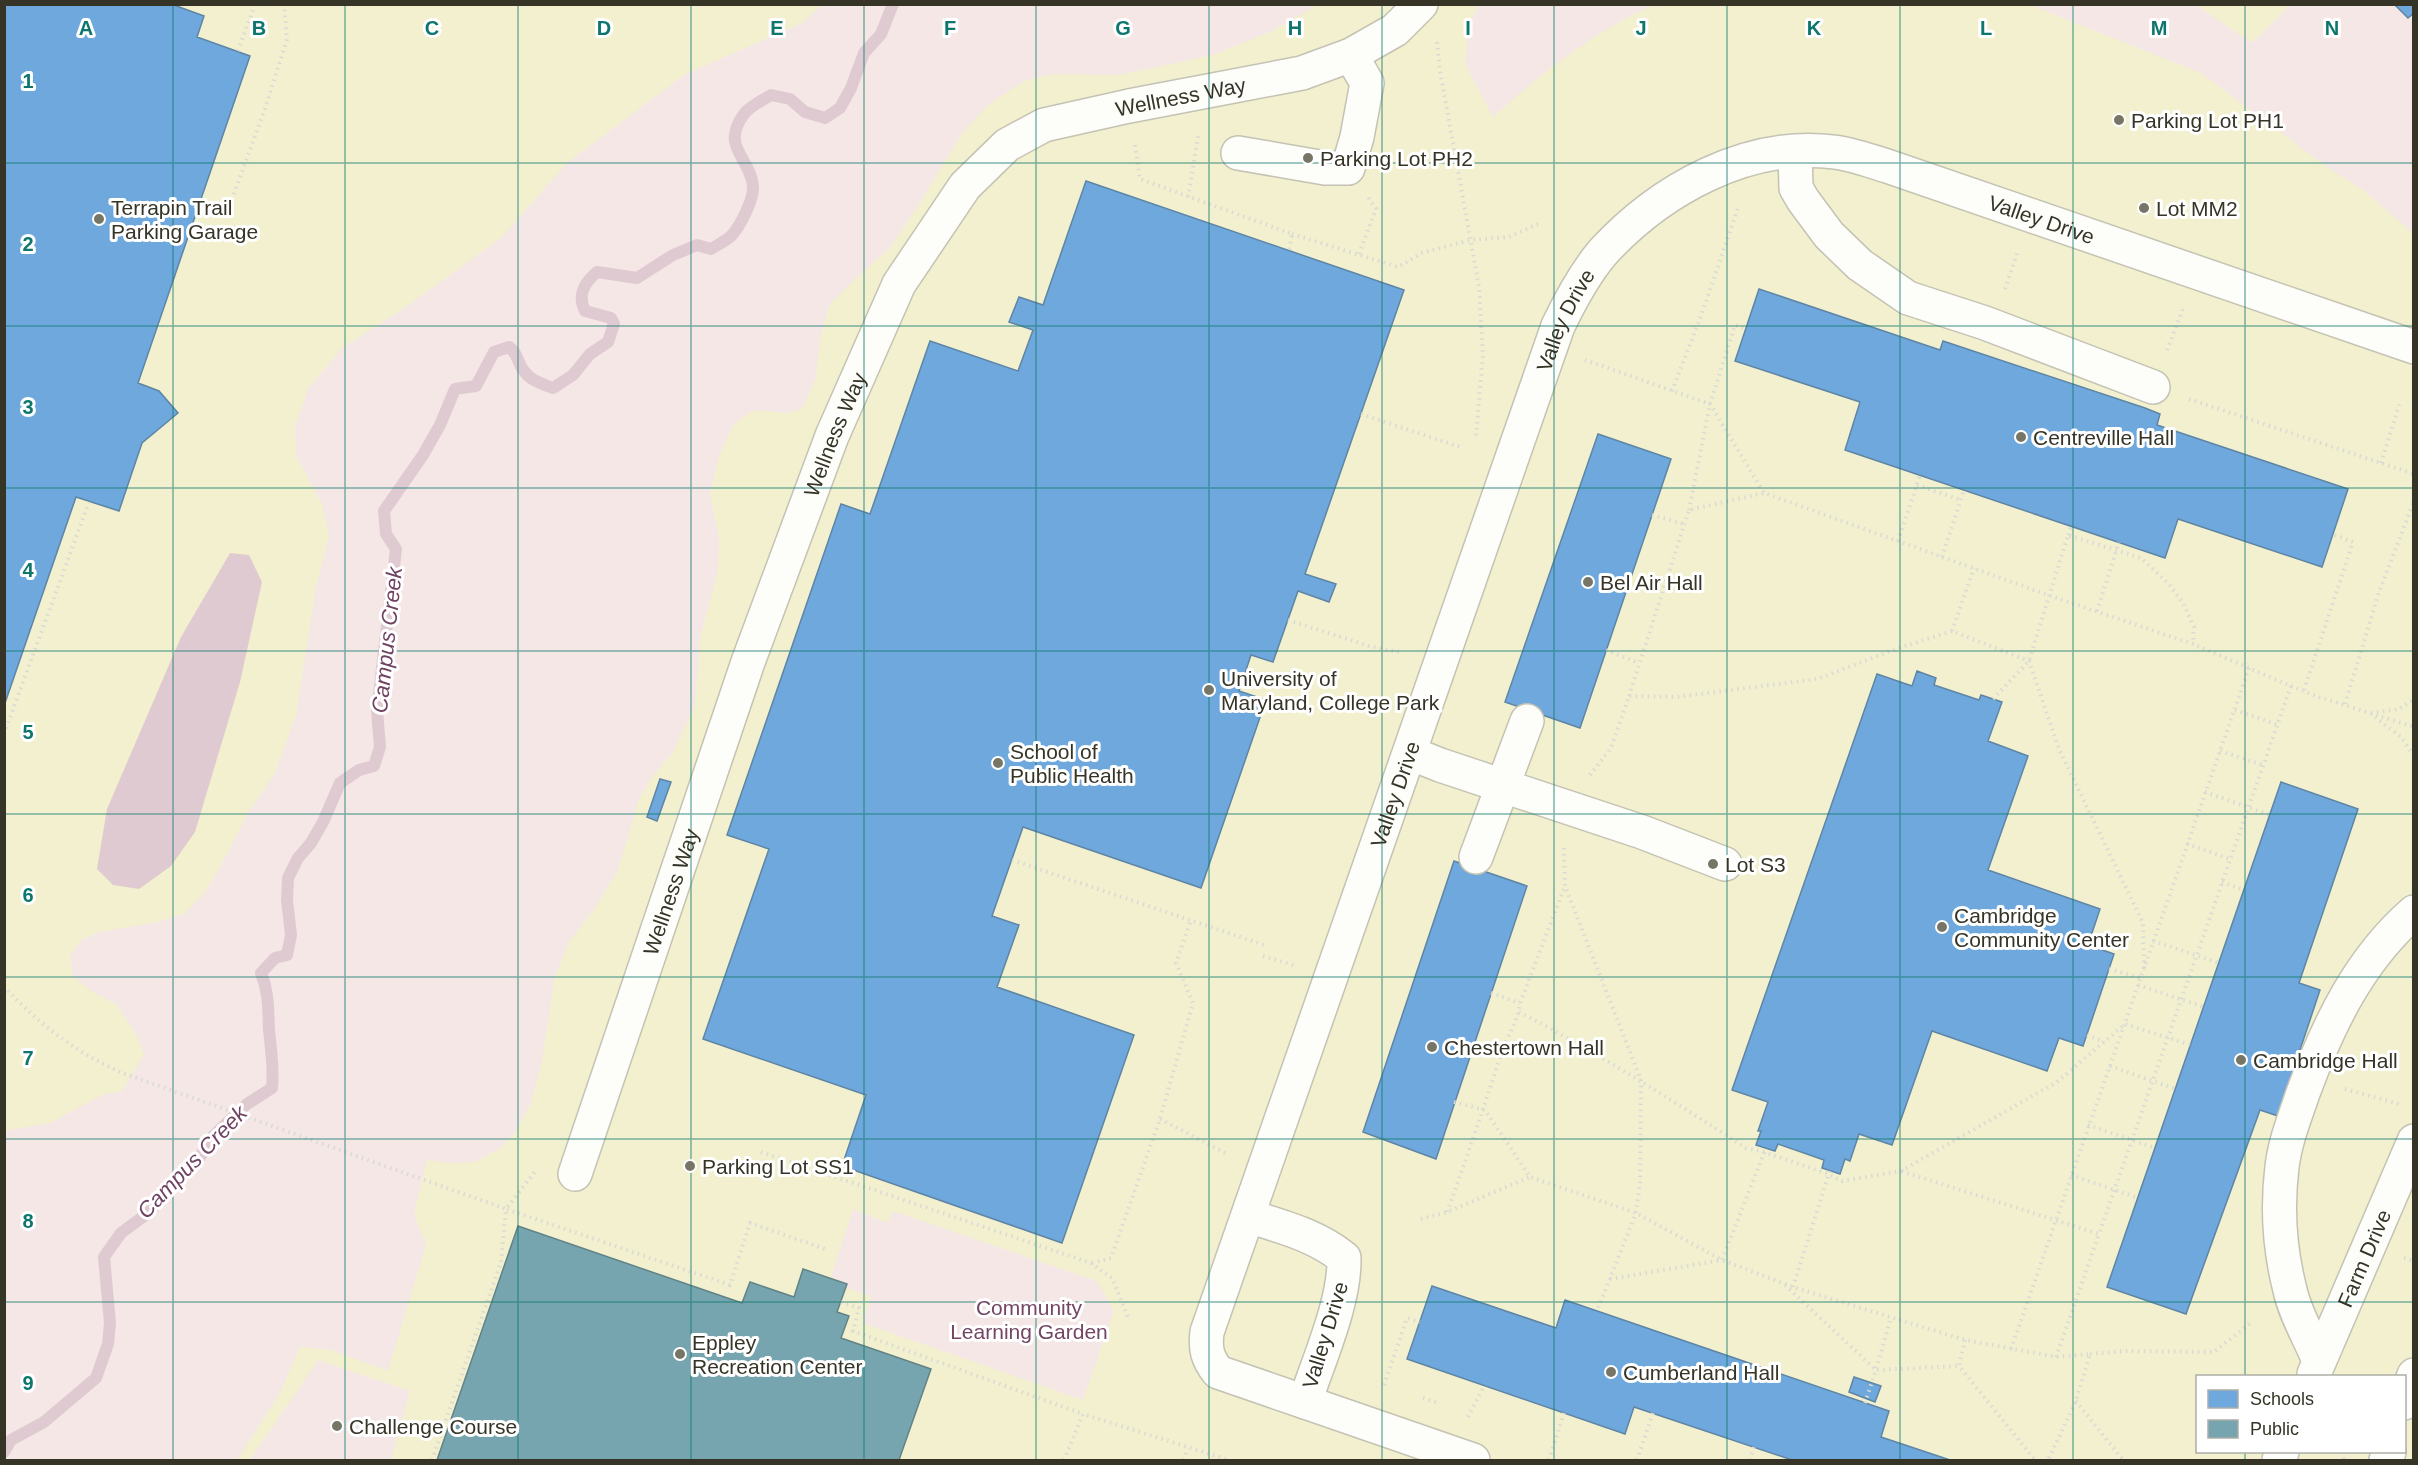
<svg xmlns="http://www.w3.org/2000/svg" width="2418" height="1465" font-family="Arial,sans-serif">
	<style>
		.built { fill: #f2f0ce; fill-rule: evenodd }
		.green { fill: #f5e7e6 }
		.water { fill: #e0cad2 }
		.schools { fill: #6fa8dc; stroke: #5e85a5; stroke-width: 1.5 }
		.public { fill: #76a5af; stroke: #628386; stroke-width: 1.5 }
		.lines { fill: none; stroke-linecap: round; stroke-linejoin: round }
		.stream { stroke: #e0cad2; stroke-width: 12 }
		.minor-casing { stroke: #c4c3b3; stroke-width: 36 }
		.path { stroke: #dadad4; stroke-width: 4; stroke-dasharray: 1.5 4.5; stroke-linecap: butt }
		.minor { stroke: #fdfdfa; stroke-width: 33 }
		.grid { fill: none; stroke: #0f766e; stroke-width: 1.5; stroke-opacity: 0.55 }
		.poi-dot { fill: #777666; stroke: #fff; stroke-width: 2 }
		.labels { text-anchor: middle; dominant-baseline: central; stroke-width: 6; stroke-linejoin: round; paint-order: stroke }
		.street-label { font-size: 21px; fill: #353426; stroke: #fff }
		.poi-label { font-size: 21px; fill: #353426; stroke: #fff; text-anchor: start }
		.park-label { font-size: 21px; fill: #724664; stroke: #fff }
		.water-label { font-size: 22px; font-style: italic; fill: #6f4361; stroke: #fff }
		.grid-label { font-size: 20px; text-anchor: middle; font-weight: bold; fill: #0f766e; stroke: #fff; stroke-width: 6; stroke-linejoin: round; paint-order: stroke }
	</style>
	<rect width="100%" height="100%" fill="#f2f1dc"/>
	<!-- built -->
	<path class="built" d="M5 5H2413V1460H5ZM2198 1376H2404V1452H2198Z"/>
	<!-- green -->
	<path class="green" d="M822 5H1317L1272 31 1213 55 1119 75 1053 74 1026 80 988 105 960 136 920 203 890 248 856 278 830 304 820 339 816 377 802 409 788 413 754 410 734 424 719 457 710 494 719 538 718 570 701 634 695 705 673 752 653 776 639 799 618 870 593 911 569 942 554 980 542 1061 531 1103 516 1131 501 1148 475 1162 450 1163 427 1160 414 1214 426 1245 388 1371 331 1350 300 1347 280 1393 237 1460H5V1131L50 1123 102 1095 122 1091 144 1055 138 1038 117 1005 93 992 73 976 70 956 81 940 99 932 158 922 185 913 206 891 232 845 247 814 275 773 296 715 316 587 329 536 322 504 296 456 295 427 308 389 342 348 403 309 501 238 567 163 684 75 802 23Z
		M1479 5V4L1654 5C1594 31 1541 74 1493 117L1465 64 1469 22Z
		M2030 5H2196L2252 43 2290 5H2394L2408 18 2413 13V233L2363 190 2327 167 2201 73Z
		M853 1209 888 1223 893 1211 1097 1281 1114 1311 1083 1400 863 1323 871 1296 847 1288V1283L831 1277Z
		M318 1360 410 1391 391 1460H250Z"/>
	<!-- water -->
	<path class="water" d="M230 553 249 555 262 582 240 682 195 832 171 866 139 889 113 885 97 869 107 809 181 637Z"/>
	<!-- schools -->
	<path class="schools" d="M4 4H171L204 16 197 37 250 56 138 383 159 391 178 413 142 443 119 511 76 497 4 706Z
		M2394 4H2414V13L2408 18Z
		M1086 181 1404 290 1305 574 1336 584 1329 602 1298 591 1273 662 1251 655 1239 691 1266 700 1201 888 1023 827 992 916 1019 925 997 987 1134 1035 1062 1243 842 1166 866 1095 703 1039 769 849 727 835 841 504 870 514 930 341 1018 371 1033 330 1009 322 1019 297 1043 305Z
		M1759 289 1940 350 1943 341 2145 408 2160 414 2157 425 2348 489 2322 567 2178 519 2165 558 1845 450 1860 402 1735 361Z
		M1598 434 1671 459 1580 728 1505 702Z
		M1917 671 1936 678 1934 685 1979 700 1981 695 2002 702 1988 741 2028 756 1988 870 2100 909 2088 945 2114 954 2083 1046 2059 1038 2047 1071 1932 1031 1892 1145 1859 1134 1850 1161 1845 1159 1840 1174 1822 1168 1824 1160 1778 1144 1775 1151 1756 1145 1761 1131H1758L1768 1102 1732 1090 1877 674 1912 686Z
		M660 779 671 782 657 821 647 817Z
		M2281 782 2358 809 2299 983 2320 990 2278 1116 2260 1110 2186 1314 2107 1287Z
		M1454 861 1527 886 1436 1159 1363 1132Z
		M1432 1286 1556 1328 1565 1300 1889 1411 1881 1437 1950 1460H1792L1634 1407 1625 1434 1407 1359Z
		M1854 1377 1881 1386 1875 1402 1849 1392Z"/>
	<!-- public -->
	<path class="public" d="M518 1226 742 1303 750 1282 794 1297 803 1269 847 1284 837 1312 849 1316 841 1338 931 1369 899 1460H437Z"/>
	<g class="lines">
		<!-- stream -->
		<path class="stream" d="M4 1452 11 1440 44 1422 96 1378 108 1344 110 1323 104 1257 121 1233 148 1213 200 1157 213 1136 247 1104 272 1088C274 1068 271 1050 269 1030 268 1008 269 993 261 973L275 958 287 955 291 935 287 900 288 878 298 858 311 843 323 822 340 783 359 770 374 766 380 747 377 711 396 549 386 534 384 511 423 455 440 425 455 389 476 386 494 352 509 347C519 354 517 363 524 371 531 381 543 384 553 388L573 375 590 354 608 342 614 324 611 318 585 311C577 295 584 283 597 272L637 278 673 255 697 245 711 249C717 245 726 241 731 236 740 227 754 199 753 186 750 157 720 147 744 114 750 106 763 100 771 95L790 99 805 112 825 118 840 108 851 88 864 53 881 34 893 4"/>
		<defs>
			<g id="minor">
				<path d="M1795 152 1796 188 1803 200 1829 235 1860 265 1908 298 1985 323 2153 387"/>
				<path d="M1238 153 1325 168H1348L1357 137 1367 83 1351 55"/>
				<path d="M1410 753 1440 765 1642 832 1725 864"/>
				<path d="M1476 857 1527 721"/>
				<path id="s1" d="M575 1174 748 662 832 436 899 284 965 186 1007 145 1044 125 1129 106 1302 73 1351 55 1395 30 1421 4"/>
				<path id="s2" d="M1248 1216C1282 1227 1316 1235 1344 1258 1345 1302 1319 1359 1305 1402L1218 1372C1207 1358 1205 1349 1207 1332L1558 326C1570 301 1585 273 1603 252 1660 190 1747 141 1834 152 1852 154 1870 161 1887 166L2414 347"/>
				<path d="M2319 1361C2310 1338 2295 1314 2290 1290 2280 1251 2277 1207 2282 1167 2285 1141 2295 1117 2303 1093 2328 1025 2359 960 2414 912"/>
				<path id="s3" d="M2314 1374 2414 1141"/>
				<path d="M1305 1402 1473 1460"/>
				<path d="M2404 1403 2414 1375"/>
				<path d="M2279 1460 2282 1452"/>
				<path d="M2386 1460 2389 1452"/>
			</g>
		</defs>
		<!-- minor casing -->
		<use href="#minor" class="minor-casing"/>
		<!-- path -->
		<path class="path" d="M1437 42 1440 71 1479 287 1483 355 1476 437
			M238 51 255 4
			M1135 145 1140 179 1292 234 1289 251
			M1188 197 1199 132
			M194 206 217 211 232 199 266 106 287 39 284 4
			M1292 234 1398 267 1422 253 1470 240 1509 237 1538 224
			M1359 254 1376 209 1368 197
			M2005 289 2018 251
			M2167 350 2183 309
			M1585 360 1710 404 1764 493
			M1672 391 1701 316 1739 205
			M2189 399 2414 474
			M1361 414 1460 447
			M2381 463 2400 402
			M1917 485 1961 500
			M1689 510 1710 404 1735 325 1746 329
			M1652 515 1684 524
			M2068 535 2071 526
			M1898 541 1920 475
			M1942 557 1964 490
			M2097 611 2119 542
			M1288 620 1369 646 1403 653
			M1952 631 1974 568
			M1606 650 1639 663
			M2291 686 2316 696 2414 727
			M2304 690 2353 542 2332 534
			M1629 696 1689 510 1764 493 2048 595 2193 644 2291 686 2099 1234 1901 1171
			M1993 699 2029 661 2068 535 2141 558 2168 583 2183 603 2194 627 2193 644
			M2345 704 2379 592 2414 501
			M2235 710 2278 725
			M2371 713 2399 709 2414 699
			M2375 717 2401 737 2414 756
			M4 734 89 502
			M2220 751 2263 765
			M1590 775 1611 748 1629 696 1676 697 1817 679 1896 649 1952 631 2029 661 2059 749 2143 923 2144 968
			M2205 792 2270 815
			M2187 844 2230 859
			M1564 848 1565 886 1641 1080 1640 1184 1636 1213 1597 1311
			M1012 860 1267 946
			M2222 882 2244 890
			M2153 941 2219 963
			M1263 956 1293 965
			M2109 969 2141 978
			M2138 985 2204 1007
			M4 986C38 1024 74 1051 120 1072L506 1209 537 1169
			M1491 993 1520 1003
			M1519 1012C1598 1053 1672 1100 1746 1148L1764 1152 1828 1174 1842 1181 1901 1171 2057 1082 2125 1024 2191 1045
			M2087 1035 2104 1042
			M2110 1066 2176 1089
			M2345 1089 2399 1104
			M1454 1102 1485 1110 1530 1177 1636 1213 1722 1260 1793 1287 1965 1340 2056 1357 2090 1354 2076 1401 2048 1460
			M1160 1119 1229 1155
			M2088 1125 2155 1148
			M761 1152 1091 1263 1112 1278 1128 1317
			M2071 1175 2138 1198
			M1447 1212C1466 1160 1484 1107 1501 1054 1507 1037 1518 1021 1520 1003L1565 886
			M1421 1219 1447 1212 1530 1177
			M2404 1258 2414 1261
			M1092 1263 1111 1258 1160 1119 1193 1003 1176 963 1191 920
			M1610 1279 1722 1260 1766 1148
			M1785 1285 1876 1370 1891 1317
			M1793 1287 1830 1170
			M841 1302 859 1308 853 1331 1083 1414
			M1965 1340 1959 1366 2035 1460
			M2011 1349 2249 668
			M2090 1354 2125 1351 2214 1352 2253 1321
			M2056 1357 2099 1234
			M1384 1385 1407 1318 1420 1322
			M1423 1398 1439 1403
			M2076 1401 2123 1460
			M1865 1403 1876 1370 1959 1366
			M1468 1417 1484 1386
			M2341 1452 2344 1460
			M432 1460 501 1262 506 1209 730 1285 750 1223 825 1249
			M1064 1460 1083 1414 1229 1460
			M1184 1460 1187 1448
			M1549 1460 1564 1413
			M1637 1460 1653 1413
			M1750 1460 1754 1447"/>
		<!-- minor -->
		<use href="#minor" class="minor"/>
	</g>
	<!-- grid -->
	<path class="grid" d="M173 4V1460M345 4V1460M518 4V1460M691 4V1460M864 4V1460M1036 4V1460M1209 4V1460M1382 4V1460M1554 4V1460M1727 4V1460M1900 4V1460M2073 4V1460M2245 4V1376M4 163H2414M4 326H2414M4 488H2414M4 651H2414M4 814H2414M4 977H2414M4 1139H2414M4 1302H2414M2245 1452V1460"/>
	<!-- markers -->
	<g class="poi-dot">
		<circle cx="2119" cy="120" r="6"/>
		<circle cx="1308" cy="158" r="6"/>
		<circle cx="2144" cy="208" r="6"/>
		<circle cx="99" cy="219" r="6"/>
		<circle cx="2021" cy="437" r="6"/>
		<circle cx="1588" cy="582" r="6"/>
		<circle cx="1209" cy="690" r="6"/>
		<circle cx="998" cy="763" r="6"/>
		<circle cx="1713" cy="864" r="6"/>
		<circle cx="1942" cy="927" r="6"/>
		<circle cx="1432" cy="1047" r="6"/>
		<circle cx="2241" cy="1060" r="6"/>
		<circle cx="690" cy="1166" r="6"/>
		<circle cx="680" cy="1354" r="6"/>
		<circle cx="1611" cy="1372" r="6"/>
		<circle cx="337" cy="1426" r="6"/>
	</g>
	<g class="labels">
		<!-- street labels -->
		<g class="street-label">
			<text stroke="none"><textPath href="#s1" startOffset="1306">Wellness Way</textPath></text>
			<text stroke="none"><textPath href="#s2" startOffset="2022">Valley Drive</textPath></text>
			<text stroke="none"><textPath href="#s2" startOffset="1464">Valley Drive</textPath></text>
			<text stroke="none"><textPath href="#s1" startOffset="784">Wellness Way</textPath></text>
			<text stroke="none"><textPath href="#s2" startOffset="960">Valley Drive</textPath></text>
			<text stroke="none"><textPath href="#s1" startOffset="298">Wellness Way</textPath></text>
			<text stroke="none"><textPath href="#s3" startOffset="126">Farm Drive</textPath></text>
			<text transform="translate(1325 1335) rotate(-73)">Valley Drive</text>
		</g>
		<!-- poi labels -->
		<g class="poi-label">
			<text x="2131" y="120">Parking Lot PH1</text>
			<text x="1320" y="158">Parking Lot PH2</text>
			<text x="111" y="207">Terrapin Trail<tspan x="111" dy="24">Parking Garage</tspan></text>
			<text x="2156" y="208">Lot MM2</text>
			<text x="2033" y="437">Centreville Hall</text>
			<text x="1600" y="582">Bel Air Hall</text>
			<text x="1221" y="678">University of<tspan x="1221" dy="24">Maryland, College Park</tspan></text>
			<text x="1010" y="751">School of<tspan x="1010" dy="24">Public Health</tspan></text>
			<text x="1725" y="864">Lot S3</text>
			<text x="1954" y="915">Cambridge<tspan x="1954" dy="24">Community Center</tspan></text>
			<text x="1444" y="1047">Chestertown Hall</text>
			<text x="2253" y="1060">Cambridge Hall</text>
			<text x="702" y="1166">Parking Lot SS1</text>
			<text x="692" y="1342">Eppley<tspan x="692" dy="24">Recreation Center</tspan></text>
			<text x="1623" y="1372">Cumberland Hall</text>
			<text x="349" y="1426">Challenge Course</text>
		</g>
		<!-- park labels -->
		<g class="park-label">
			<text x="1029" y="1307">Community<tspan x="1029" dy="24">Learning Garden</tspan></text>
		</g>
		<!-- water labels -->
		<g class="water-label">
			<text transform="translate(387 640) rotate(-84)">Campus Creek</text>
			<text transform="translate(192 1162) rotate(-46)">Campus Creek</text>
		</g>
	</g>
	<g class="grid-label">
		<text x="86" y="35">A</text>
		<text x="259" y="35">B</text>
		<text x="432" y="35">C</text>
		<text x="604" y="35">D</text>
		<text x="777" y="35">E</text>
		<text x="950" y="35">F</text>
		<text x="1123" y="35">G</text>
		<text x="1295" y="35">H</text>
		<text x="1468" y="35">I</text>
		<text x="1641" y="35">J</text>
		<text x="1814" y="35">K</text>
		<text x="1986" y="35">L</text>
		<text x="2159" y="35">M</text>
		<text x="2332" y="35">N</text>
		<text x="28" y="88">1</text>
		<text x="28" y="251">2</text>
		<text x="28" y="414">3</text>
		<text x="28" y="577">4</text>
		<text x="28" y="739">5</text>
		<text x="28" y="902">6</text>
		<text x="28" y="1065">7</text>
		<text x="28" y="1228">8</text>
		<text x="28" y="1390">9</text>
	</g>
	<!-- border -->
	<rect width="2418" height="1465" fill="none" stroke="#353426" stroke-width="12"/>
	<!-- legend -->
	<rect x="2196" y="1375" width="210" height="78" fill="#ffffff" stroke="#aeaea8" stroke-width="1.5"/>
	<rect x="2208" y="1390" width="30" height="18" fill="#6fa8dc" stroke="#aeaea8" stroke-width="1.5"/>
	<text x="2250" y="1405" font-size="18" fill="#353426">Schools</text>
	<rect x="2208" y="1420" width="30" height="18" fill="#76a5af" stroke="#aeaea8" stroke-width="1.5"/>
	<text x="2250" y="1435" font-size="18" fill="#353426">Public</text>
</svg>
